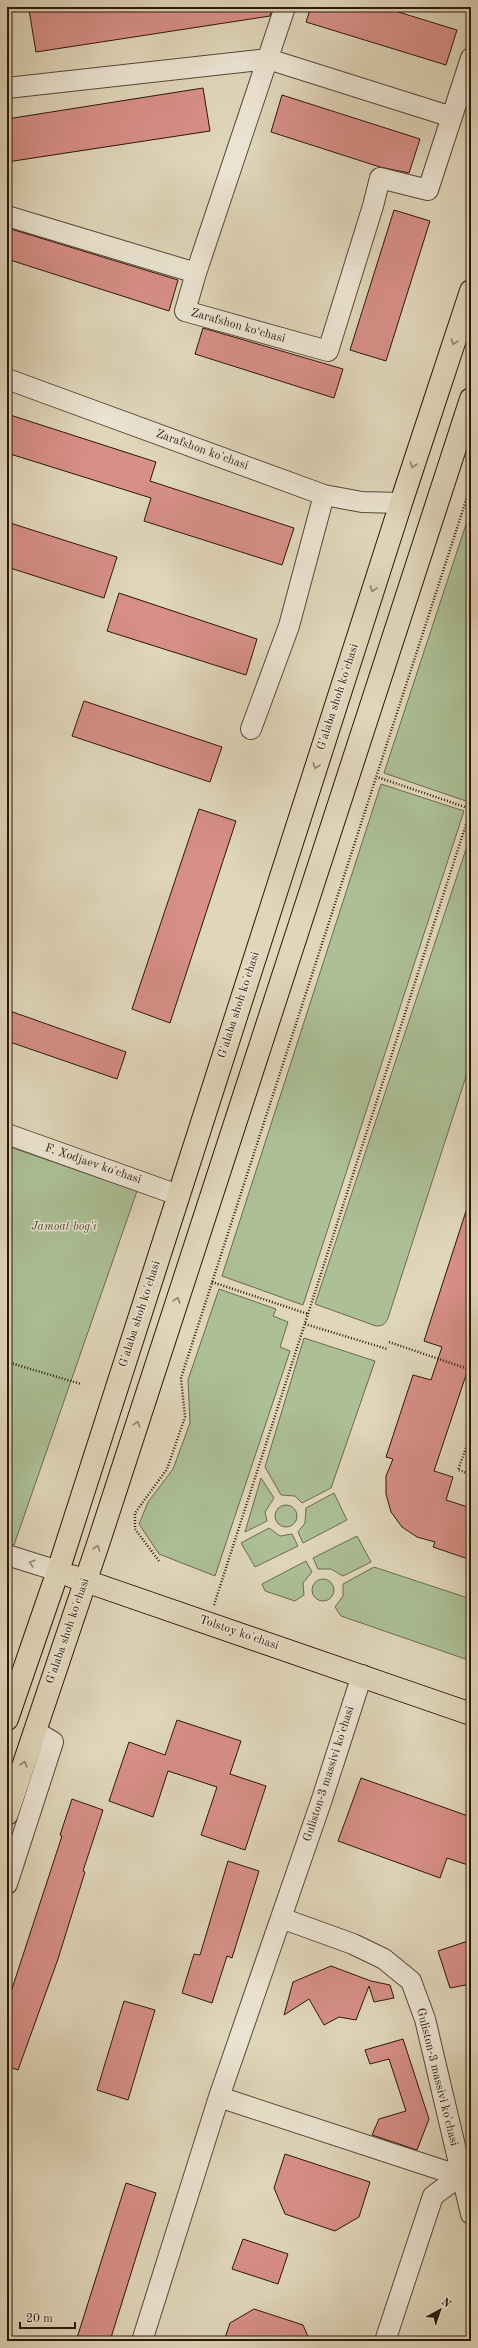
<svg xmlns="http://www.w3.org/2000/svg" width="478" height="2348" font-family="'Old Standard TT',serif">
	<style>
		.green { fill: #acbf95; stroke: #6c6a50 }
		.building { fill: #d78f87; stroke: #2c160c }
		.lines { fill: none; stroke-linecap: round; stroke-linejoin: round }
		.minor-casing { stroke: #594638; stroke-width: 22 }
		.major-casing { stroke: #2c160c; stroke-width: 24 }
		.path { stroke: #2c160c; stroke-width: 2.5; stroke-dasharray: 1 2; stroke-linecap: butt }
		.minor { stroke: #ebe4d2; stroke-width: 20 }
		.major { stroke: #e0d6ba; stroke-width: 22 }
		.oneway { stroke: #8f806c }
		.oneway2 { stroke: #958779 }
		.labels { text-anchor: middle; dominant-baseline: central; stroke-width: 3; stroke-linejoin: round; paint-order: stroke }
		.street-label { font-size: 12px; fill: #2c160c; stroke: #ebe4d2 }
		.park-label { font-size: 12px; font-style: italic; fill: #524935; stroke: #ebe4d2 }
	</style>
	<rect width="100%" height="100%" fill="#e0d6ba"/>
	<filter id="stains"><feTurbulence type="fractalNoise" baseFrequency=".005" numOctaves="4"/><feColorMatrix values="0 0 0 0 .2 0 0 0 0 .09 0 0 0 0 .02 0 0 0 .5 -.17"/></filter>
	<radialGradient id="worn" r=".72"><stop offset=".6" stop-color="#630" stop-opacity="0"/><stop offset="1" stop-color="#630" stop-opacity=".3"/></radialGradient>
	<!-- green -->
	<path class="green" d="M471 509V785L466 801 384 773Z
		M381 784 464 811 303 1305 222 1276Z
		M471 834V1061L388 1318C385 1325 382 1326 376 1326L315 1304Z
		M7 1146 137 1191 14 1545 7 1543Z
		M219 1289 276 1309 273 1316 288 1322 280 1347 290 1351 215 1576 159 1554 139 1524 148 1502 173 1469 190 1423 188 1380Z
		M304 1338 375 1361 331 1488 302 1503 295 1496 281 1495 265 1467Z
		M261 1478 274 1498 265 1512 267 1521 245 1532Z
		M334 1493 347 1520 303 1543 298 1532 305 1523 306 1508Z
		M275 1516a11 11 0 1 1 22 0a11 11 0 1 1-22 0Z
		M269 1528 280 1536 292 1534 298 1546 255 1567 241 1543Z
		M357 1536 371 1562 343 1576 331 1569H318L313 1558Z
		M306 1561 312 1572 303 1583 304 1595 295 1601 265 1591 262 1584Z
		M374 1567 471 1599V1661L341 1616 335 1607 343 1596V1584Z
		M312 1590a11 11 0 1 1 22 0a11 11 0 1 1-22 0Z"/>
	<!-- building -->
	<path class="building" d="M46 7H271V12L270 16 36 52 29 10Z
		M311 7H382L457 30 446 65 306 22Z
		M203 88 210 131 7 162V119Z
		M282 95 420 139 409 173 380 167 271 132Z
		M394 210 430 221 386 361 350 350Z
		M11 229 178 280 169 311 7 259V247Z
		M203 328 343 369 334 398 195 354Z
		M7 414 156 462 150 481 294 528 282 565 144 521 151 498 7 453Z
		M7 522 117 557 104 598 7 567Z
		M119 593 257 639 246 675 107 631Z
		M84 701 222 747 210 782 72 736Z
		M199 809 236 821 170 1023 132 1009Z
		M7 1010 126 1052 117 1079 7 1041Z
		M468 1205H471V1360L434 1471 453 1477 446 1500 471 1508V1560L433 1547 435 1542 417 1537 402 1527 391 1512 386 1494V1476L393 1459 386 1457 413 1375 431 1380 442 1347 424 1341Z
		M177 1720 241 1741 230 1774 266 1786 245 1850 201 1835 217 1787 168 1771 153 1817 109 1801 129 1742 165 1755Z
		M361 1778 471 1817V1866L447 1858 440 1878 338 1841Z
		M72 1799 103 1810 83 1871 85 1872 58 1959 18 2070 7 2066V2004L62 1836 60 1835Z
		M228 1861 259 1871 232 1958 227 1956 212 2003 182 1993 194 1954 200 1955Z
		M471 1940V1984L450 1988 438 1951Z
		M331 1966 371 1981 390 1985 394 1998 374 2002 369 1986 356 2020 339 2017 324 2025 309 1999 284 2015 293 1982Z
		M124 2001 155 2010 128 2100 97 2090Z
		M403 2039 429 2119 417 2150 372 2135 379 2119 406 2111 389 2059 370 2064 365 2050Z
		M285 2154 370 2182 359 2217 335 2231 285 2214 274 2188Z
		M126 2183 156 2193 114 2328 110 2341H76Z
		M243 2239 288 2254 278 2284 232 2269Z
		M254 2309 303 2325 310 2341H224L230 2323Z"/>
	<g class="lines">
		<defs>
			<path id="minor" d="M7 88 268 59 452 117
				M7 216 196 273 185 311 328 351 373 206 380 178 428 190 471 58
				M196 273 285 7
				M7 379 324 495 362 502 401 503
				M251 729 289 626 324 495
				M7 1134 178 1195
				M7 1555 58 1571
				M7 1884 53 1742 35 1731
				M281 1918 353 1944 384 1959 411 1981 425 2019 471 2214
				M219 2097 460 2176
				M142 2341 219 2097 321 1802 362 1675
				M385 2341 433 2196 460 2176 470 2173"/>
			<path id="major" d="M71 1576 471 1714
				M7 1719 58 1571 401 503 471 291
				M7 1814 99 1541 471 399"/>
		</defs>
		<!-- minor casing -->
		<use href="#minor" class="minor-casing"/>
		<!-- major casing -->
		<use href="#major" class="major-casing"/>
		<!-- path -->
		<path class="path" d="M212 1282 308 1314
			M305 1324 387 1349
			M389 1342 471 1370
			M7 1362 81 1384
			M471 1434 458 1470 471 1474
			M159 1561 135 1529V1513L167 1469 185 1417 181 1378 471 485
			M214 1605 471 809 377 777"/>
		<!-- minor -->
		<use href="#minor" class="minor"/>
		<!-- major -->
		<use href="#major" class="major"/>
	</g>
	<!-- one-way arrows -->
	<defs><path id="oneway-chevron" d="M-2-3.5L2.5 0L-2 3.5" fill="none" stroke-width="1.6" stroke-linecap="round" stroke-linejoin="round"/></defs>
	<g class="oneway">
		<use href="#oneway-chevron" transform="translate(454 342) rotate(108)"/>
		<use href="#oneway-chevron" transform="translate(413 465) rotate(108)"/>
		<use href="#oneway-chevron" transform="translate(373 589) rotate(108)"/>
		<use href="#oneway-chevron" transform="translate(316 766) rotate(108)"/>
		<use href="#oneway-chevron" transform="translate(177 1300) rotate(-72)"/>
		<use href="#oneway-chevron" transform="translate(137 1424) rotate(-72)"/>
		<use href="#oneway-chevron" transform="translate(97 1548) rotate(-71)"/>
		<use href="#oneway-chevron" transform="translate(24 1764) rotate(-71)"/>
	</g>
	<use class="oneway2" href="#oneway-chevron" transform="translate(32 1563) rotate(-162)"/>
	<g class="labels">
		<!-- street labels -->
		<g class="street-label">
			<text transform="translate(238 326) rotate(16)">Zarafshon ko‘chasi</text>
			<text transform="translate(202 450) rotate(20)">Zarafshon ko'chasi</text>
			<text transform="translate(338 697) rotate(-72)">G'alaba shoh ko'chasi</text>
			<text transform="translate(239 1005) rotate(-72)">G'alaba shoh ko'chasi</text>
			<text transform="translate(93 1164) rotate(19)">F. Xodjaev ko'chasi</text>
			<text transform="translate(140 1314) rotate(-72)">G'alaba shoh ko'chasi</text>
			<text transform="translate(68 1631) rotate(-71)">G'alaba shoh ko'chasi</text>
			<text transform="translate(239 1633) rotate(19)">Tolstoy ko'chasi</text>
			<text transform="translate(329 1774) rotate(-72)">Guliston-3 massivi ko'chasi</text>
			<text transform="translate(437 2077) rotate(76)">Guliston-3 massivi ko'chasi</text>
		</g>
		<!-- park labels -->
		<g class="park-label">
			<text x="64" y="1227">Jamoat bog'i</text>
		</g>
	</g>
	<!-- margin -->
	<rect width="478" height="2348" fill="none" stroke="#e0d6ba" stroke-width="24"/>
	<rect x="8" y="8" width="462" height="2332" fill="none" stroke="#2c160c" stroke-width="2"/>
	<rect x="12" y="12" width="454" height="2324" fill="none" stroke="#2c160c"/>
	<!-- north arrow -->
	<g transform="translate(440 2310) rotate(40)" stroke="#ebe4d2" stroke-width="3" paint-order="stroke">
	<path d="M0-3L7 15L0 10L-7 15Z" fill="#2c160c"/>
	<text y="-6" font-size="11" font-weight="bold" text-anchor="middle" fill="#2c160c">N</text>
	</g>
	<!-- scale -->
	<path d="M20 2322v6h55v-6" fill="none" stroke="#2c160c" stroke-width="2"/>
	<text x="26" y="2322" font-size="12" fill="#2c160c" stroke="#ebe4d2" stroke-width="3" paint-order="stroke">20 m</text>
	<rect width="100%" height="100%" filter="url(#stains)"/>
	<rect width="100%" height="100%" fill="url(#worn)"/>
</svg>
